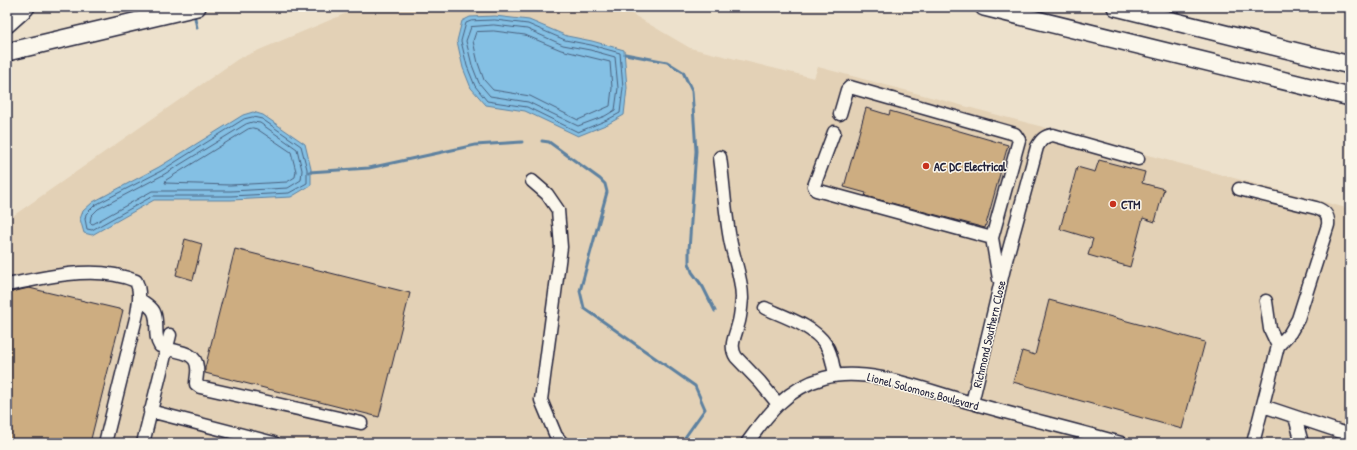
<svg xmlns="http://www.w3.org/2000/svg" width="1357" height="450" font-family="'Patrick Hand',sans-serif">
	<style>
		.built { fill: #e3d1b6 }
		.water { fill: #84c0e4; stroke: #5d81a0 }
		.lines { fill: none; stroke-linecap: round; stroke-linejoin: round }
		.shore { stroke: #49617f; stroke-width: 1 }
		.stream { stroke: #5d81a0; stroke-width: 3 }
		.building { fill: #cdad81; stroke: #22223b }
		.minor-casing { stroke: #22223b; stroke-width: 15 }
		.highway-casing { stroke: #22223b; stroke-width: 20 }
		.minor { stroke: #fbf7ec; stroke-width: 12 }
		.highway { stroke: #fbf7ec; stroke-width: 17 }
		.poi-dot { fill: #c8321e; stroke: #fbf7ec; stroke-width: 1.5 }
		.labels { text-anchor: middle; dominant-baseline: central; stroke-width: 3; stroke-linejoin: round; paint-order: stroke }
		.poi-label { font-size: 12px; font-weight: bold; fill: #22223b; stroke: #fbf7ec; text-anchor: start }
		.street-label { font-size: 12px; fill: #22223b; stroke: #fbf7ec }
	</style>
	<rect width="100%" height="100%" fill="#ede1cc"/>
	<filter id="ink" filterUnits="userSpaceOnUse"><feTurbulence type="fractalNoise" baseFrequency=".025" numOctaves="2"/><feDisplacementMap in="SourceGraphic" scale="8" xChannelSelector="R" yChannelSelector="G"/><feConvolveMatrix kernelMatrix="1 2 1 2 8 2 1 2 1" color-interpolation-filters="sRGB"/></filter>
	<g filter="url(#ink)">
		<!-- built -->
		<path class="built" d="M361 7H620L690 48 814 78 818 67 1350 209V443H7V220L238 59Z"/>
		<!-- water -->
		<path class="water" d="M495 16 529 20 567 36 592 41 624 50 627 88 624 115 608 124 578 136 525 111 486 105 471 88 463 68 457 41 462 21 470 17Z
			M253 112 263 115 305 144 311 169V185L291 197 231 200H154L92 235 84 233 80 219 83 211 93 202 159 167 243 115Z"/>
		<g class="lines">
			<!-- shore -->
			<path class="shore" d="M495 20 528 24 565 40 591 45 620 53 623 88 620 113 607 120 578 132 527 107 487 101 475 86 467 66 461 41 466 23 471 21Z
				M494 25 527 29 563 45 590 50 615 57 618 88 615 110 605 116 578 126 528 102 490 96 479 83 472 65 466 41 471 27Z
				M494 31 525 35 561 50 610 62 612 88 610 106 578 120 530 96 493 90 484 80 478 63 473 41 476 32Z
				M253 117 262 119 301 146 307 169V183L289 193 231 196H153L92 230 87 229 85 219 86 214 95 205 161 171 244 119Z
				M253 122 260 123 297 149 302 170 301 180 288 188 231 191H152L93 224 90 223 91 216 98 209 163 175 246 124Z
				M253 128 257 129 291 152 296 171 295 177 287 182 230 185 165 183 166 180 248 129Z"/>
			<!-- stream -->
			<path class="stream" d="M195 18 197 28
				M625 54 667 62 683 72 692 91 696 151 689 250V263L692 272 703 287 715 311
				M542 141 549 142 600 179 605 184 607 192 580 291 584 308 695 386 705 409 681 443
				M309 172 369 168 475 145 522 142"/>
		</g>
		<!-- building -->
		<path class="building" d="M866 108 889 115 890 111 1008 145 985 228 865 196 866 193 844 187Z
			M1099 160 1145 172 1142 183 1164 189 1155 222 1143 218 1130 267 1088 255 1093 239 1060 229 1077 167 1095 172Z
			M185 239 202 244 193 280 176 275Z
			M235 249 410 293 379 417 205 373V368Z
			M29 288 123 310 90 443H7V293Z
			M1049 300 1205 342 1182 429 1013 382 1022 351 1035 355Z"/>
		<g class="lines">
			<defs>
				<path id="minor" d="M840 114 847 90 850 87 1015 134 1019 140 992 238 999 279
					M834 132 814 186 816 190 992 238
					M720 157C724 186 725 216 731 244 735 262 742 279 742 298 741 307 741 316 738 325 735 337 729 346 736 357L760 382 778 404
					M532 181 547 194 558 210 561 247 541 400 556 436 562 443
					M1239 189 1316 208C1325 211 1329 215 1328 225L1298 319 1290 333 1278 346
					M7 285C48 277 96 264 136 281 141 292 139 302 137 314L105 443
					M139 299C144 303 151 306 154 312 159 323 153 335 160 346 172 352 196 350 197 367 198 373 196 378 196 384L200 387 361 423
					M1266 301 1270 329 1278 346
					M765 308C785 317 814 326 826 345 832 354 833 366 835 375
					M972 403 1005 264 1037 147C1041 140 1044 136 1053 135L1138 159
					M1263 406 1350 435
					M150 411 274 443
					M1295 417 1302 443
					M143 443 170 335
					M747 443C768 414 787 388 824 378 869 366 927 391 972 403 1021 417 1072 429 1121 443
					M1253 443 1278 346"/>
				<path id="highway" d="M984 7 1350 97
					M1116 7 1350 65
					M7 24 26 7
					M7 52 197 7"/>
			</defs>
			<!-- minor casing -->
			<use href="#minor" class="minor-casing"/>
			<!-- highway casing -->
			<use href="#highway" class="highway-casing"/>
			<!-- minor -->
			<use href="#minor" class="minor"/>
			<!-- highway -->
			<use href="#highway" class="highway"/>
		</g>
	</g>
	<!-- markers -->
	<g class="poi-dot">
		<circle cx="926" cy="166" r="4"/>
		<circle cx="1113" cy="204" r="4"/>
	</g>
	<g class="labels">
		<!-- poi labels -->
		<g class="poi-label">
			<text x="934" y="166">AC DC Electrical</text>
			<text x="1121" y="204">CTM</text>
		</g>
		<!-- street labels -->
		<g class="street-label">
			<text transform="translate(989 334) rotate(-77)">Richmond Southern Close</text>
			<text transform="translate(923 391) rotate(15)">Lionel Solomons Boulevard</text>
		</g>
	</g>
	<!-- margin -->
	<rect width="1357" height="450" fill="none" stroke="#fbf7ec" stroke-width="24"/>
	<rect x="12" y="12" width="1333" height="426" fill="none" stroke="#22223b" stroke-width="1.5" filter="url(#ink)"/>
</svg>
